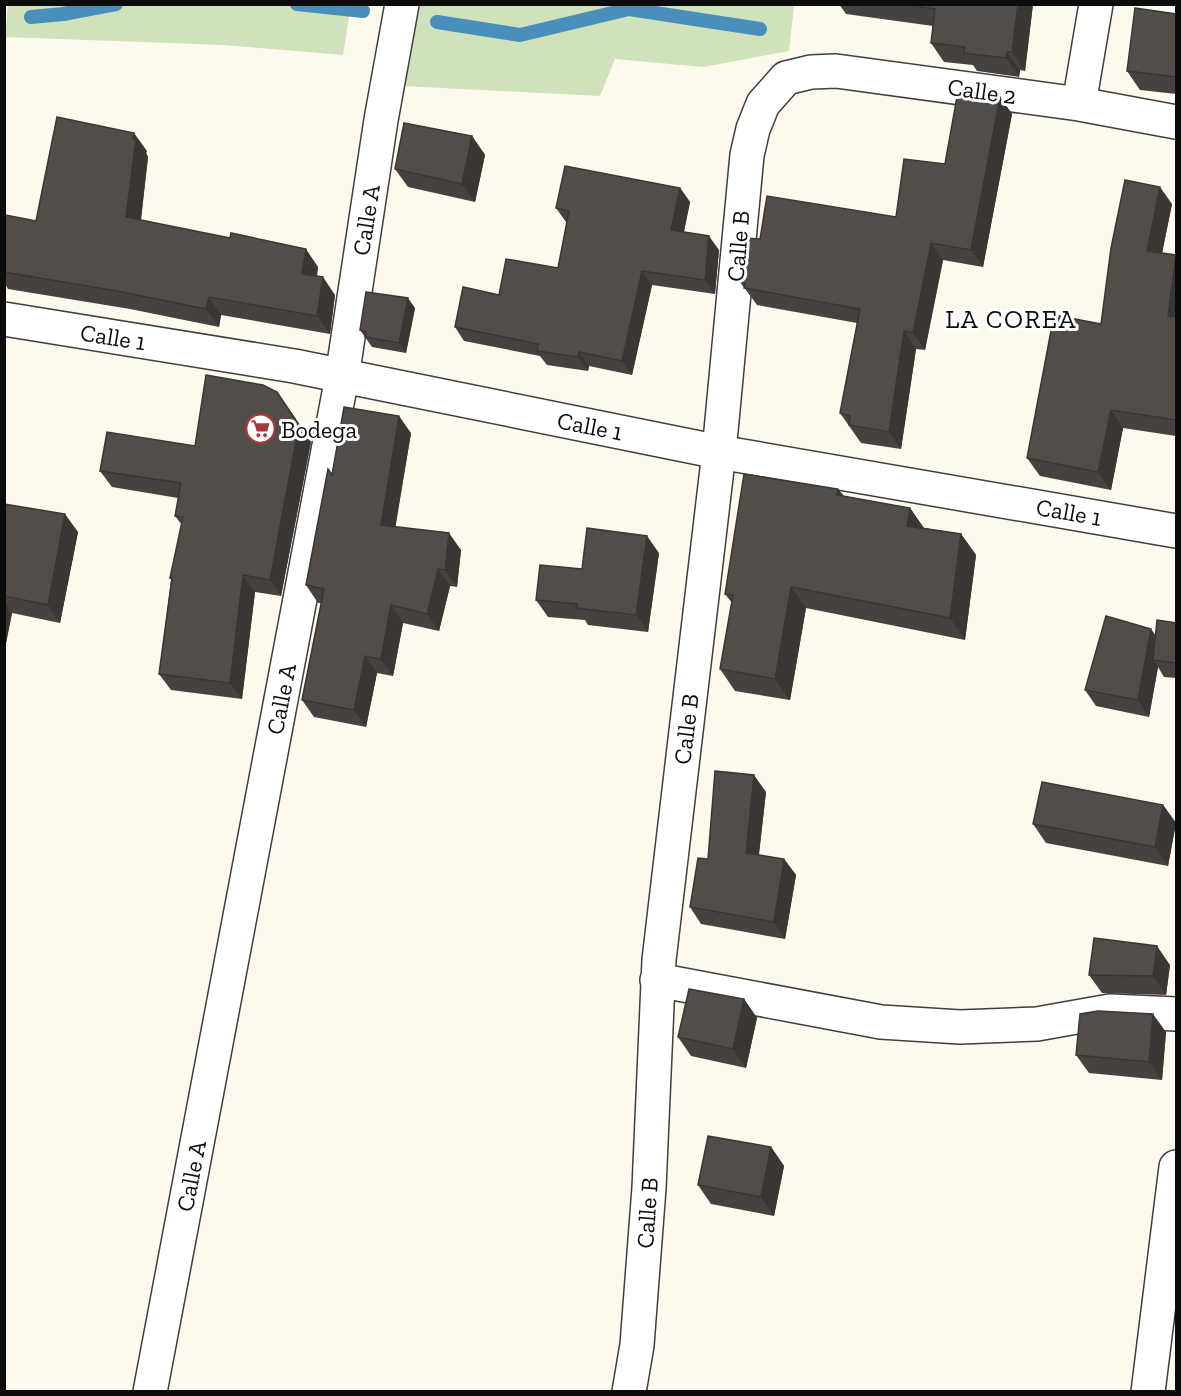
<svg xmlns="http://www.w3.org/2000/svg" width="1181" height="1396" font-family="'Zilla Slab',serif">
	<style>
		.green { fill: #d0e2bc }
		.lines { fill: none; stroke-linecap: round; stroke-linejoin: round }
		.stream { stroke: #498fbb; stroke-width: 14 }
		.minor-casing { stroke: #3f3f3f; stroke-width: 36 }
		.minor { stroke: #fff; stroke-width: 33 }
		.wall { fill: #474240 }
		.shaded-wall { fill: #3a3634 }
		.building { fill: #534d4a; stroke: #3a3634; stroke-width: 1.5 }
		.labels { text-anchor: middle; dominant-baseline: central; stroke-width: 6; stroke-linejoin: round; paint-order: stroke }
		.street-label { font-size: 24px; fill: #0c0c0c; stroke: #fff }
		.poi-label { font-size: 24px; fill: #0c0c0c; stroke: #fff; text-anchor: start }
		.neighbourhood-label { font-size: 26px; letter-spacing: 1.5px; fill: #0c0c0c; stroke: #fff }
	</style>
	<rect width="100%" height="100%" fill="#fdf9ed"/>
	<!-- green -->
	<path class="green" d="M8 5V4L351 5 343 55 224 45 5 37Z
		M420 5H794L789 51 703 67 615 59 600 96 403 86Z"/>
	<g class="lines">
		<!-- stream -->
		<path class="stream" d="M297 4 363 11
			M31 17 63 14 116 4
			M437 22 520 35 629 9 760 29"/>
		<defs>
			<path id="minor" d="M1079 104 1096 4
				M4 319 294 366 719 452 1176 531
				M657 980 881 1022 960 1027 1037 1024 1110 1011 1176 1014
				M150 1392 342 377 381 120 402 4
				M629 1392 637 1345 649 1188 659 960 719 452 747 155 753 129 763 104 786 78 811 72 836 71 1079 104 1176 122
				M1148 1392 1176 1167"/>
		</defs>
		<!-- minor casing -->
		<use href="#minor" class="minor-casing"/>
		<!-- minor -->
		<use href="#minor" class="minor"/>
	</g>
	<!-- wall -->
	<path class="wall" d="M839 4H1033L1025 71 1020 70 1019 77 977 71 973 65 944 62 931 43 933 26 846 14Z
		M1176 14V94L1140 90 1127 71Z
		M1000 97 1012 114 983 267 943 260 925 350 916 349 901 449 861 443 840 413 857 323 757 305 740 282 760 239 896 217 945 164Z
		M472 136 485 155 475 202 408 187 395 169Z
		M147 151 146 153 148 157 141 220 318 267 317 276 335 295 330 334 221 315 219 327 130 309 8 289 4 283V222L36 221Z
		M680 188 690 202 684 232 719 250 715 294 652 285 632 375 589 366 588 371 547 365 540 356 464 341 455 327 499 295 558 268 567 222H566L556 208Z
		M1172 204 1162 253 1176 255V436L1123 428 1111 490 1040 476 1027 458 1101 324Z
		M415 308 406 353 372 347 360 330Z
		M289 409 311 442 281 596 255 592 242 699 171 690 159 674 171 580 170 578 182 525 175 516 178 498 112 487 100 471 195 446Z
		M411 433 395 527 461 550 457 587 450 586 439 631 403 623 393 676 377 673 366 727 314 717 302 700 321 603H318L306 585 332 475Z
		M838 489 844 496 910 508 924 528 961 534 976 555 965 640 806 608 790 700 735 691 720 669 732 603 725 594Z
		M4 504 78 532 60 623 12 613 4 653Z
		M659 553 648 632 588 625 585 620 548 617 536 600 582 569Z
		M1176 623V678L1164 677 1158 667 1149 717 1096 706 1085 690 1156 636Z
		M766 792 759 855 784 859 796 875 785 939 701 924 690 907 708 859Z
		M1163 805 1176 823 1168 866 1046 843 1033 824Z
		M1170 965 1166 995 1102 993 1089 975Z
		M744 999 757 1018 746 1068 691 1056 678 1037Z
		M1166 1032 1162 1080 1089 1073 1076 1055Z
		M771 1147 784 1166 774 1216 711 1204 698 1185Z"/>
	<!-- shaded-wall -->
	<path class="shaded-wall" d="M1018 4H1033L1025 71 1012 52Z
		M1007 52 1020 70 1019 77 1006 58Z
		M1000 97 1012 114 983 267 971 250Z
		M134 133 147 151 146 153 148 157 139 235 126 217Z
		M472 136 485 155 475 202 462 184Z
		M1160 187 1172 204 1159 268 1147 251Z
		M680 188 690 202 681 244 671 230Z
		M709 236 719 250 715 294 705 280Z
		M931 243 943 260 925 350 913 333Z
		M306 249 318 267 314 292 302 274Z
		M1176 258V327L1168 316Z
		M642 271 652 285 632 375 622 361Z
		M323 277 335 295 330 334 317 316Z
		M209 297 221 315 219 327 206 309Z
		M408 298 415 308 406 353 399 343Z
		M904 331 916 349 901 449 889 432Z
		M579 352 589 366 588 371 578 357Z
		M277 392 311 442 281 596 270 580Z
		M1111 410 1123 428 1111 490 1098 472Z
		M399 416 411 433 393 542 381 525Z
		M838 489 853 510 837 495Z
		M910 508 925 530 907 526Z
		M65 514 78 532 60 623 48 605Z
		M449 533 461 550 457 587 445 570Z
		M961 534 976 555 965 640 950 618Z
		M647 536 659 553 648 632 636 615Z
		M438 569 450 586 439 631 427 614Z
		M243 575 255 592 242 699 230 683Z
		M791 587 806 608 790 700 775 679Z
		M4 601 12 613 4 653Z
		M391 605 403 623 393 676 381 659Z
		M1151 629 1162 645 1153 660 1158 667 1149 717 1138 700Z
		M365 656 377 673 366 727 354 710Z
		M754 775 766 792 757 869 746 853Z
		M1163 805 1176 823 1168 866 1155 847Z
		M784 859 796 875 785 939 774 922Z
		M1157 946 1170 965 1166 995 1153 976Z
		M744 999 757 1018 746 1068 733 1049Z
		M1153 1014 1166 1032 1162 1080 1149 1062Z
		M771 1147 784 1166 774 1216 761 1197Z"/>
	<!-- building -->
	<path class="building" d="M900 4H1018L1012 52H1007L1006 58 964 53 965 47 931 43 935 9Z
		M1135 8 1176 14V77L1127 71Z
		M958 91 1000 97 971 250 931 243 913 333 904 331 889 432 849 425 850 416 840 413 860 309 744 288 745 283 740 282 744 238 760 239 767 196 896 217 904 159 945 164Z
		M57 117 134 133 133 139H136L126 217 230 238 231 233 306 249 302 274 323 277 317 316 209 297 206 309 117 291 4 272V222L6 215 36 221Z
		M404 123 472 136 462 184 395 169Z
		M565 166 680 188 671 230 709 236 705 280 642 271 622 361 579 352 578 357 537 351 538 344 455 327 463 287 499 295 506 259 558 268 569 211 556 208Z
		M1125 180 1160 187 1147 251 1176 255 1168 316 1176 317V420L1111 410 1098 472 1027 458 1054 315 1101 324 1111 248Z
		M366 292 408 298 399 343 365 337 366 332 360 330Z
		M206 375 263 385 277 392 299 425 270 580 243 575 230 683 159 674 172 578H170L183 517 175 516 181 483 100 471 107 432 195 446Z
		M344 407 399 416 381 525 449 533 445 570 438 569 427 614 391 605 381 659 365 656 354 710 302 700 324 589 306 585 328 469 332 475Z
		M744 474 838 489 837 495 910 508 907 526 961 534 950 618 791 587 775 679 720 669 733 595 725 594Z
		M4 504 65 514 48 605 4 596Z
		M587 528 647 536 636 615 576 608 577 604 536 600 540 565 582 569Z
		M1106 616 1151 629 1138 700 1085 690Z
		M1157 620 1176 623V663L1153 660Z
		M715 771 754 775 746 853 784 859 774 922 690 907 698 858 708 859Z
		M1042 782 1163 805 1155 847 1033 824Z
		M1094 938 1157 946 1153 976 1089 975Z
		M689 989 744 999 733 1049 678 1037Z
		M1098 1011 1153 1014 1149 1062 1076 1055 1080 1014Z
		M708 1136 771 1147 761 1197 698 1185Z"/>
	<!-- icons -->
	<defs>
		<symbol id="supermarket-ring" viewBox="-11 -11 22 22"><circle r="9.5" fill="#fff" stroke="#a9373e" stroke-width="1.5"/><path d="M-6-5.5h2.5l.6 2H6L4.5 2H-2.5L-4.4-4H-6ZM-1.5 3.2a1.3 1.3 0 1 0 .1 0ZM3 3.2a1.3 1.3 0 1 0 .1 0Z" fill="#a9373e"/></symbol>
	</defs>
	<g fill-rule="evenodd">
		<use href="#supermarket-ring" x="244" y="412" width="33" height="33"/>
	</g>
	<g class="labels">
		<!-- street labels -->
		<g class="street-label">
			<text transform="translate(982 91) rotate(8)">Calle 2</text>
			<text transform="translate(366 220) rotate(-81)">Calle A</text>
			<text transform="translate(738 246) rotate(-85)">Calle B</text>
			<text transform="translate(113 337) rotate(9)">Calle 1</text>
			<text transform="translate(590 426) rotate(11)">Calle 1</text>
			<text transform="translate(1069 512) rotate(10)">Calle 1</text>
			<text transform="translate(281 699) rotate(-79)">Calle A</text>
			<text transform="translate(686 729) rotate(-83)">Calle B</text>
			<text transform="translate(191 1176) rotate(-79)">Calle A</text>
			<text transform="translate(647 1213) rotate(-86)">Calle B</text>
		</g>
		<!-- poi labels -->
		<g class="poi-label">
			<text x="281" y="429">Bodega</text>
		</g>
		<!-- neighbourhood labels -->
		<g class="neighbourhood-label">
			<text x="1011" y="319">LA COREA</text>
		</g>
	</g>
	<!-- border -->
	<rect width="1181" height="1396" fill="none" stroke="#0c0c0c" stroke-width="12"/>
</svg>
